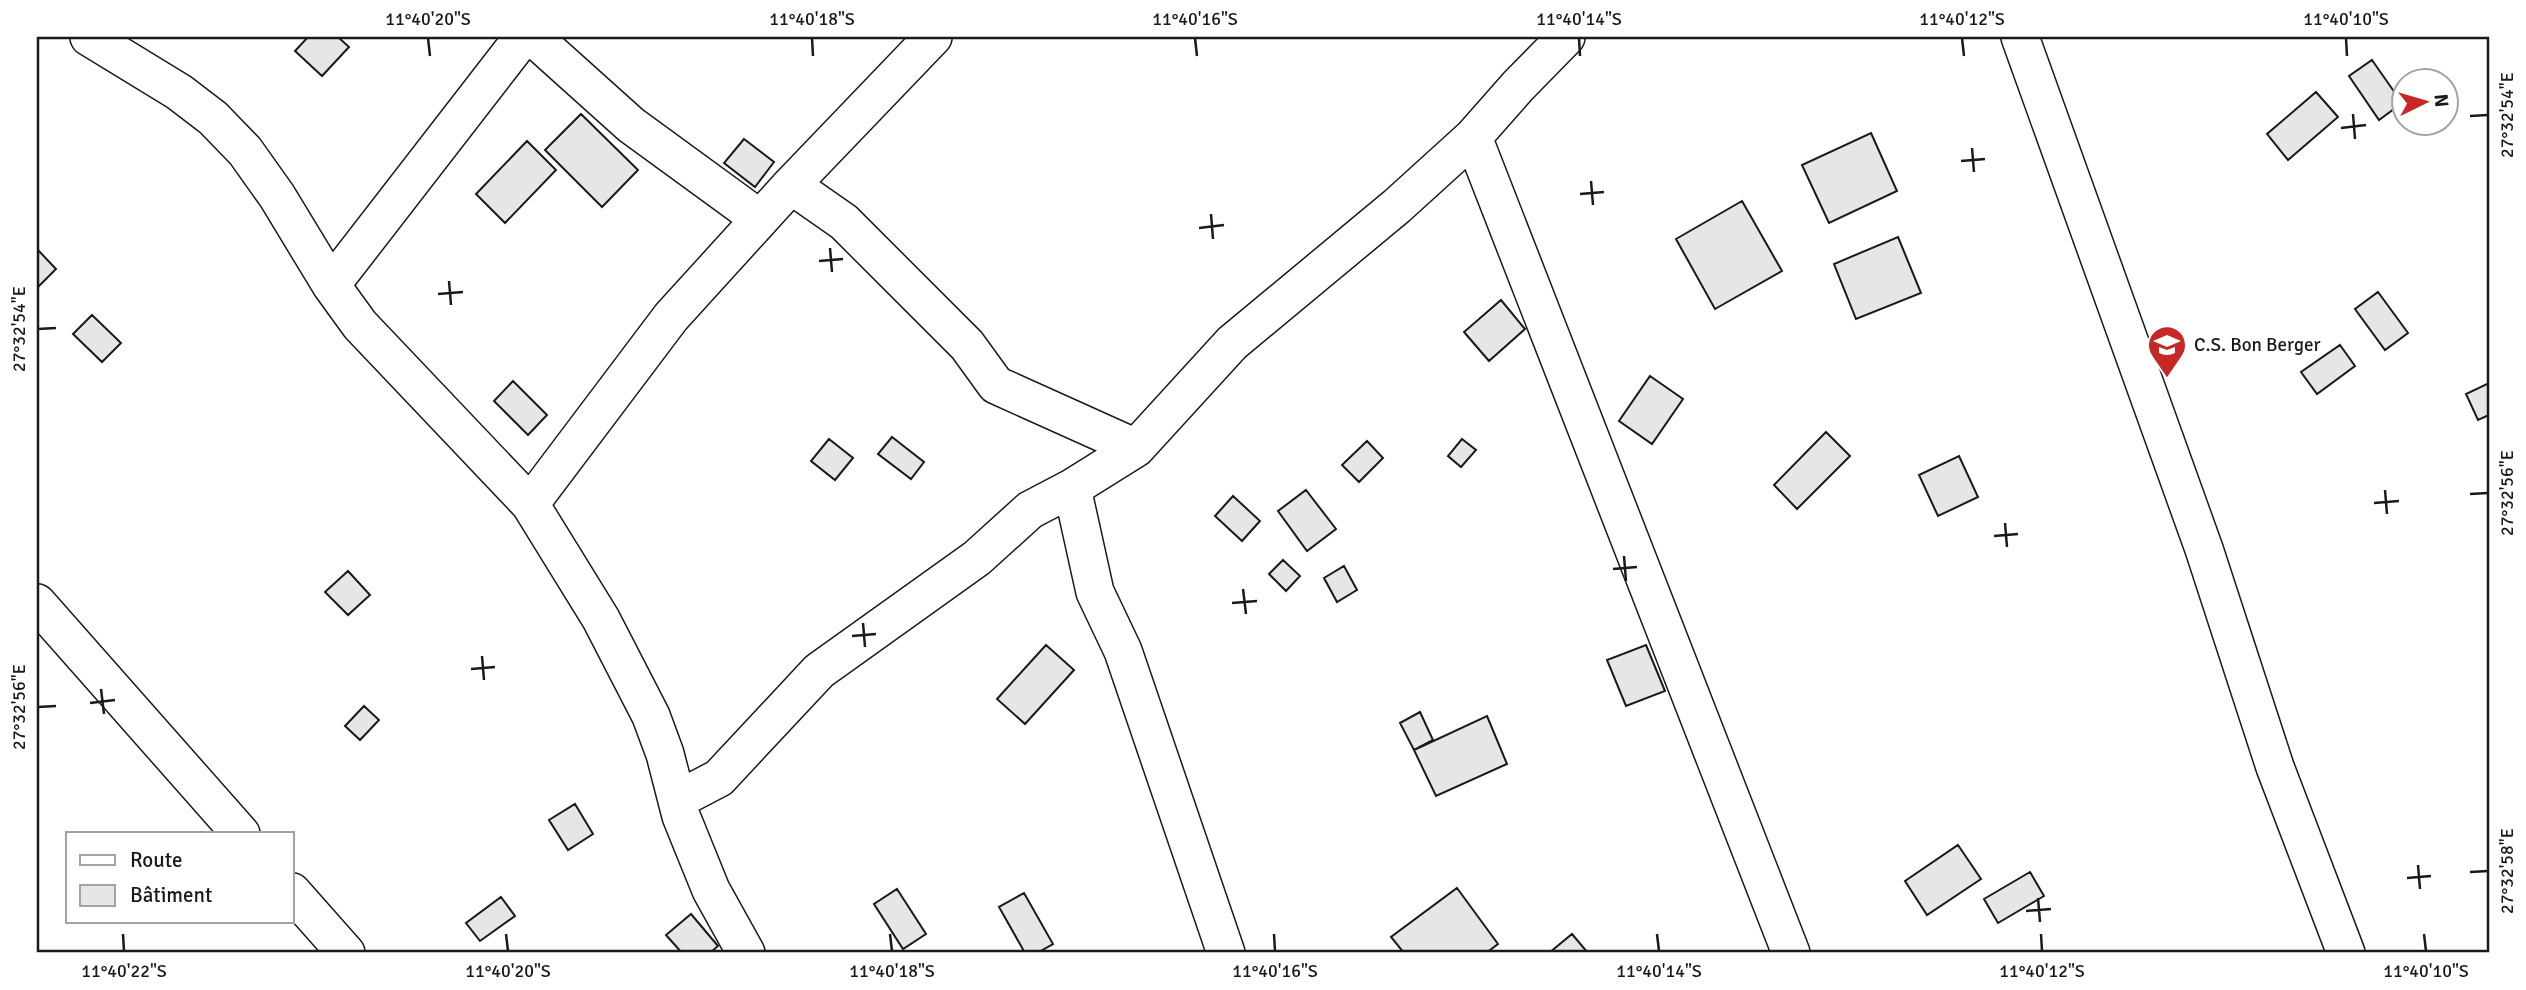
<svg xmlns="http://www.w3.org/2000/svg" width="2526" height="990" font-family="Signika,sans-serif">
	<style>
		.building { fill: #e6e6e6; stroke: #1a1a1a; stroke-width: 2 }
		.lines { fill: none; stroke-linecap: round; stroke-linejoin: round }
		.minor-casing { stroke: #1a1a1a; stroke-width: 40 }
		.minor { stroke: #fff; stroke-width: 37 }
		.ticks { fill: none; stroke: #1a1a1a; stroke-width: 2.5 }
		.labels { text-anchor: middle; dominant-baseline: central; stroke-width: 5; stroke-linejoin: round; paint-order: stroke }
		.poi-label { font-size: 19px; fill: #1a1a1a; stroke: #fff; text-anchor: start }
		.neatline { fill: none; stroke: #1a1a1a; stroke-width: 2.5 }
		.ticks-label { font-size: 18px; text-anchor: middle; fill: #1a1a1a }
	</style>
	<rect width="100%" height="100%" fill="#fff"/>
	<!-- building -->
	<path class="building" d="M308 37H338L349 47 322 76 295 51Z
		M2372 60 2402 103 2379 120 2349 76Z
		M2316 92 2338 117 2288 160 2267 134Z
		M581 114 638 170 602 207 545 150Z
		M1871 133 1897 191 1829 223 1802 165Z
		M744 139 774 162 755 187 724 163Z
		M527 141 556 170 505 223 476 194Z
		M1742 201 1782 271 1715 309 1676 239Z
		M1898 237 1921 293 1856 319 1834 264Z
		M37 249 56 269 37 288Z
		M2378 292 2408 333 2385 350 2355 309Z
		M1501 300 1525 329 1489 361 1464 332Z
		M92 315 121 343 102 362 73 334Z
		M2340 345 2355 366 2317 394 2301 372Z
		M1650 376 1683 399 1652 444 1619 421Z
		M513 381 547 415 528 435 494 401Z
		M2489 383V415L2478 420 2466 394Z
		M1826 432 1850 456 1797 509 1774 485Z
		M892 437 924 462 911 479 878 454Z
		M829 439 853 458 835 480 811 461Z
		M1462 439 1476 450 1461 467 1448 456Z
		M1367 441 1383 458 1359 482 1342 465Z
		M1959 456 1978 497 1938 516 1919 475Z
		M1306 490 1336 529 1307 551 1278 511Z
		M1233 496 1260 521 1242 541 1215 516Z
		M1283 560 1300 576 1286 591 1269 574Z
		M1344 566 1357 590 1337 602 1324 578Z
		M348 571 370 595 348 615 325 592Z
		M1046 645 1074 670 1025 724 997 699Z
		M1646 645 1665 691 1626 706 1607 660Z
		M364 706 379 720 360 740 345 726Z
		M1420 712 1433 740 1414 750 1400 723Z
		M1487 716 1507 764 1436 796 1414 750Z
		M575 804 593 834 568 850 549 820Z
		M1958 845 1981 879 1927 915 1905 881Z
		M2030 872 2044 896 1998 923 1984 899Z
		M1457 888 1498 944 1486 953H1404L1391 937Z
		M897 889 926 934 903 949 874 904Z
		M1024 893 1053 944 1037 953H1025L999 907Z
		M501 897 515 916 480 941 466 923Z
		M691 914 718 946 710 953H682L666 935Z
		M1572 934 1588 953H1549Z"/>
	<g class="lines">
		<defs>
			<path id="minor" d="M89 37 179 92 213 118 245 151 277 196 331 285 360 325 530 504 601 619 651 716 665 754 681 816 711 890 746 953
				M533 37 631 125 760 219
				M2020 37 2204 549 2275 767 2346 953
				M1473 137 1791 953
				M791 185 844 222 967 345 996 385 1136 448
				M331 285 523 37
				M1072 488 1095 592 1123 651 1226 953
				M530 504 671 317 791 185 933 37
				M37 603 241 834
				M677 800 719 778 819 671 977 558 1030 510 1072 488 1136 448 1232 343 1397 206 1473 137 1518 86 1566 37
				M292 892 346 953"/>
		</defs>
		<!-- minor casing -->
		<use href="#minor" class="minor-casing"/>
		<!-- minor -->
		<use href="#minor" class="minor"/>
	</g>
	<!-- ticks -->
	<path class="ticks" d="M428 38 430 56M812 38 813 56M1195 38 1197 56M1579 38 1580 56M1962 38 1964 56M2346 38 2347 56M2353 114 2355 139M2470 116 2488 115M2341 128 2366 125M1972 148 1974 172M1961 161 1985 159M1591 181 1593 205M1580 194 1604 192M1211 214 1213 239M1199 228 1224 225M830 248 832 272M819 261 843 259M449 281 451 305M438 294 463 292M38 329 56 328M2385 490 2387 514M2470 494 2488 493M2374 503 2399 501M2005 523 2007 547M1994 536 2018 534M1624 556 1626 581M1613 569 1637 567M1243 589 1246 614M1232 603 1257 601M863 623 865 647M852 636 876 634M482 656 484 680M471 669 495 667M101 689 104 714M90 703 115 700M38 707 56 706M2418 865 2420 889M2470 872 2488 871M2407 878 2431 876M2038 898 2040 922M2026 911 2051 909M123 934 124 951M506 934 508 951M890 934 892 951M1274 934 1275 951M1657 934 1659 951M2041 934 2042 951M2424 934 2426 951"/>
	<!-- icons -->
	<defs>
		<symbol id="school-pin" viewBox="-11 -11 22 30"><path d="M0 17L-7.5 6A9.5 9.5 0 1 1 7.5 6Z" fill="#c62828" stroke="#fff"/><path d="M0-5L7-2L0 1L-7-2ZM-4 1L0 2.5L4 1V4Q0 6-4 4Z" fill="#fff"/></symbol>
	</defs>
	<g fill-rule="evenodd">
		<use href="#school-pin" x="2145" y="323" width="44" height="60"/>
	</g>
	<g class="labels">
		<!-- poi labels -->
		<g class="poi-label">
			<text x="2194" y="345">C.S. Bon Berger</text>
		</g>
	</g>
	<!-- border -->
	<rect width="2526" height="990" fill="none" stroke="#ffffff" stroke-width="77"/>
	<!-- legend -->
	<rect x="66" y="832" width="228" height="91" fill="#ffffff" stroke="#a3a3a3" stroke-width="2"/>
	<rect x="80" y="855" width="35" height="10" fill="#ffffff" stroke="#a3a3a3" stroke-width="2"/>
	<text x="130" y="867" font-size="21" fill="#1a1a1a">Route</text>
	<rect x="80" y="885" width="35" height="21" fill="#e6e6e6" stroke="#a3a3a3" stroke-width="2"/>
	<text x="130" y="902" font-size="21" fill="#1a1a1a">Bâtiment</text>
	<!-- north arrow -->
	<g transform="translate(2425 102) rotate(85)"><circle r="33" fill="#ffffff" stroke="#a3a3a3" stroke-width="2"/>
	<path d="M0-5L12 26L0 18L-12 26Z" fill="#c62828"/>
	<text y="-10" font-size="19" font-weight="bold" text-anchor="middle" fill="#1a1a1a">N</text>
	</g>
	<rect x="38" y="38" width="2450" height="913" class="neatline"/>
	<g class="ticks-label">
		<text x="428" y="25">11°40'20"S</text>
		<text x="812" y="25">11°40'18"S</text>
		<text x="1195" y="25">11°40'16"S</text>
		<text x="1579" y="25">11°40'14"S</text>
		<text x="1962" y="25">11°40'12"S</text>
		<text x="2346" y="25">11°40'10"S</text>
		<text transform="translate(2507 115) rotate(-90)" y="6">27°32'54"E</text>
		<text transform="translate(19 329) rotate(-90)" y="6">27°32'54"E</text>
		<text transform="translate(2507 493) rotate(-90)" y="6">27°32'56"E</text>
		<text transform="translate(19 707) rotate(-90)" y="6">27°32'56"E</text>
		<text transform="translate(2507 871) rotate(-90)" y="6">27°32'58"E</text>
		<text x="124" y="977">11°40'22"S</text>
		<text x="508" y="977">11°40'20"S</text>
		<text x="892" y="977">11°40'18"S</text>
		<text x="1275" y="977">11°40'16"S</text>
		<text x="1659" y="977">11°40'14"S</text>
		<text x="2042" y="977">11°40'12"S</text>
		<text x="2426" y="977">11°40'10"S</text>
	</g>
</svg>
